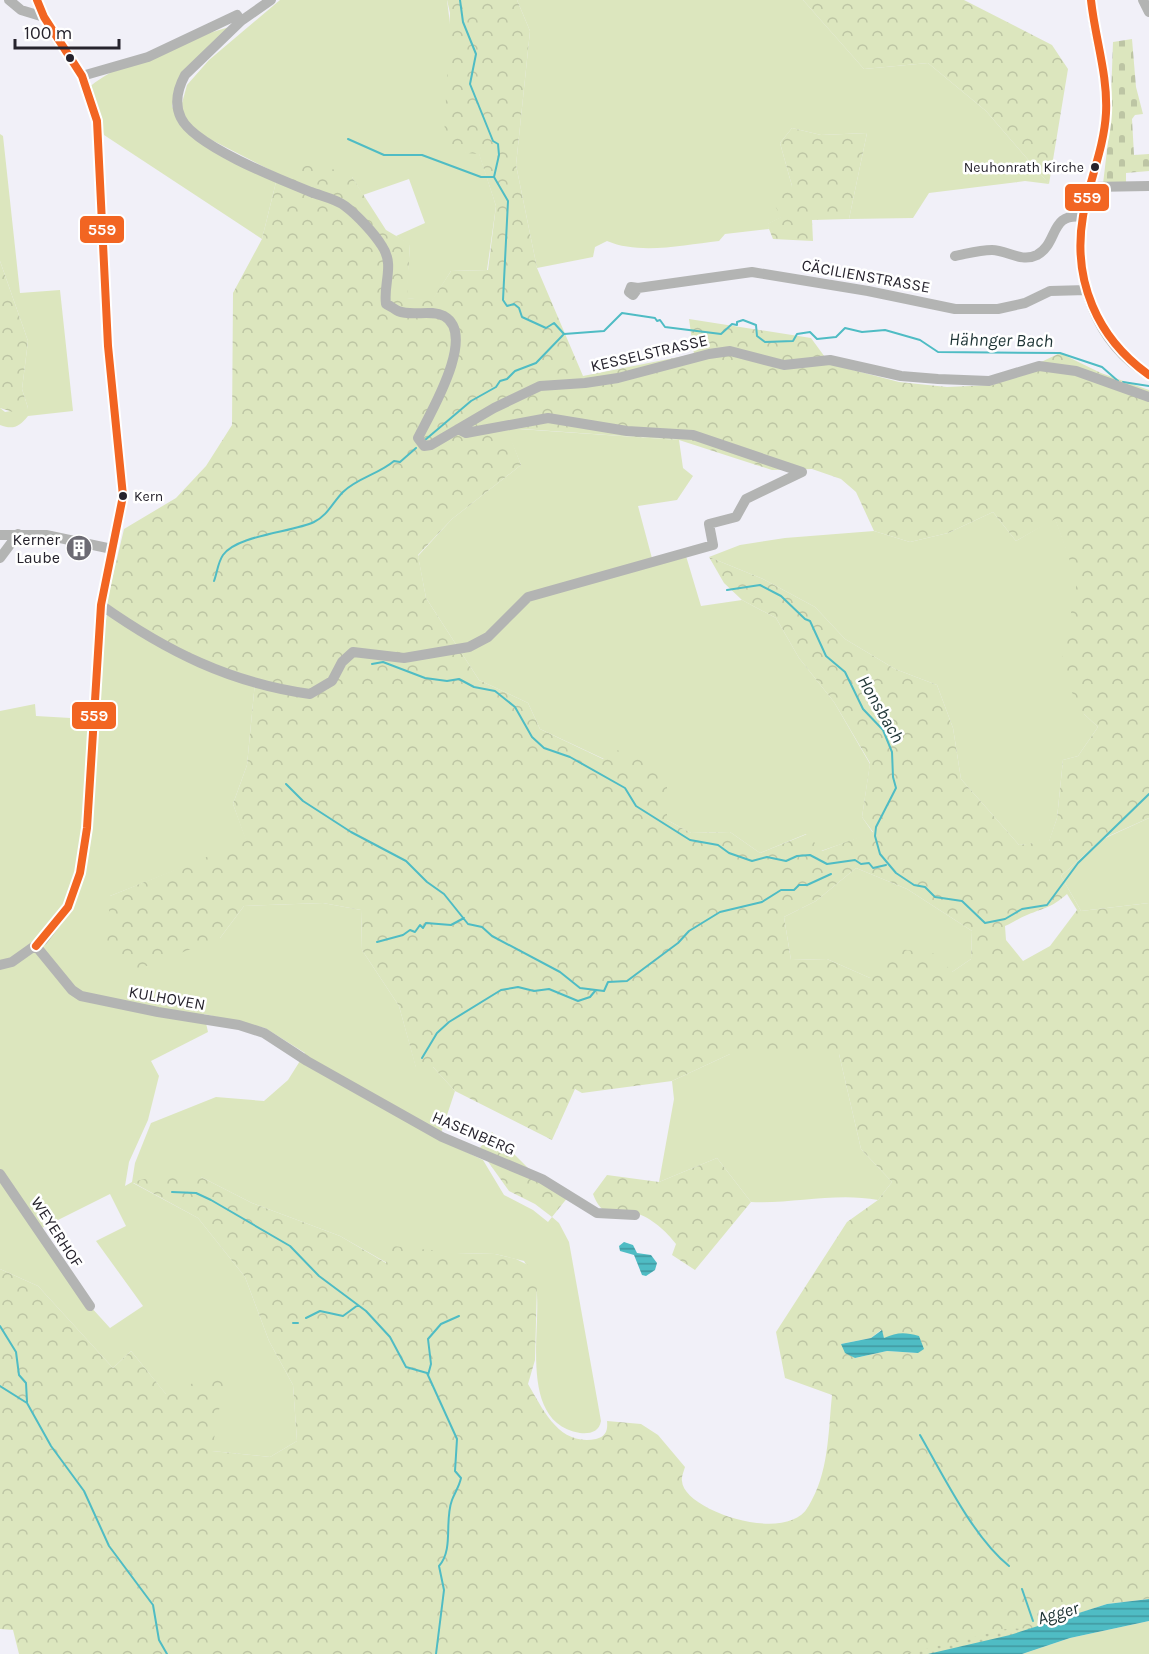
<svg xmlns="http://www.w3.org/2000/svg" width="1149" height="1654" font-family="Karla,sans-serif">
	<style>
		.grass { fill: #dce6be; fill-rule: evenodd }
		.forest { fill: url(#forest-crowns); fill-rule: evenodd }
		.cemetery { fill: url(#cemetery-stones) }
		.park { fill: url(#park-dots) }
		.water { fill: url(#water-rules) }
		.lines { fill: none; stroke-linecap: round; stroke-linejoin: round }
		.stream { stroke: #4fbcc4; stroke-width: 2 }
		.minor { stroke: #b3b4b3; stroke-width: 10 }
		.bus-1-casing { stroke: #fff; stroke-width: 12 }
		.bus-1 { stroke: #f26522; stroke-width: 8 }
		.bus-dot { fill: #26232d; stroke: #fff; stroke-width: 2 }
		.labels { text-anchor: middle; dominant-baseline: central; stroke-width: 5; stroke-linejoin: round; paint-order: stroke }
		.bus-label { font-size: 14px; fill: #26232d; stroke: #fff; text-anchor: end }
		.street-label { font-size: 16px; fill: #26232d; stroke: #fff }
		.poi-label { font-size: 16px; fill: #26232d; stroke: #fff; text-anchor: end }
		.water-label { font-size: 18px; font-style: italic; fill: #1e3435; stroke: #fff }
		.line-badge { stroke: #fff; stroke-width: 2 }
		.badge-label { font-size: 16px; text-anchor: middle; font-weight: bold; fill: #fff }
	</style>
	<defs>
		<pattern id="forest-crowns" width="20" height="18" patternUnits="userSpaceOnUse" patternTransform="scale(1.5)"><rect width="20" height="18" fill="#dce6be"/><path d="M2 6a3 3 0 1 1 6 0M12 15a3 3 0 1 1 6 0" fill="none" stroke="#bdc5a4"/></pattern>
		<pattern id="cemetery-stones" width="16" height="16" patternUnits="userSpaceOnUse" patternTransform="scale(1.5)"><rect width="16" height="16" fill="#dce6be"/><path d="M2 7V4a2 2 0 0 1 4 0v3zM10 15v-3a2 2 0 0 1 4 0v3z" fill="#bdc5a4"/></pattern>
		<pattern id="park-dots" width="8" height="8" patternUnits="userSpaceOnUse" patternTransform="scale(1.5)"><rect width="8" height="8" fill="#dce6be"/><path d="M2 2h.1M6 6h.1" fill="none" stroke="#bdc5a4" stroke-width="1.8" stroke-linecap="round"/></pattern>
		<pattern id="water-rules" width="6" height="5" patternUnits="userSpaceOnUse" patternTransform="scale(1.5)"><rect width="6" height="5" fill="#4fbcc4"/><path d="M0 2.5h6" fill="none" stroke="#4198a0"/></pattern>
	</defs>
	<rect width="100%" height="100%" fill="#f1f0f8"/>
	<!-- grass -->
	<path class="grass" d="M280 0H447L466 153H479L496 206 487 270 451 271 432 301 406 298 410 245 396 236 425 223 409 179 363 195 352 177 280 175 200 134 183 116 182 103 187 85 209 60Z
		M517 0H803L864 69 928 63 986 111 1049 184 1025 181 929 193 913 218 849 219 867 133 821 135 792 128 780 143 792 186 782 217 768 224 769 229 725 234 719 241C683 245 640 255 607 241L595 247 593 257 537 268 516 165 530 31Z
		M233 26 180 80 172 106 179 122 276 182 262 239 104 135 88 88C126 57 187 39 233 26Z
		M0 134 3 136 20 293 60 290 73 411 28 416C19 427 13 430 0 425V408L5 412 28 408 22 389 28 341 0 261Z
		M506 428 679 440 683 468 693 476 677 500 638 506 653 562 686 556 701 606 742 600 776 618 799 658 834 702 870 764 862 817 873 833 821 851 806 834 760 853 730 832 691 833 667 820 604 759 540 729 528 703 479 680 426 598 418 556 452 519 521 465Z
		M993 512 1016 541 1055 518 1078 581 1071 621 1084 714 1098 727 1078 756 1063 760 1057 818 1049 842 1019 845 961 779 953 728 937 685 895 669 845 639 815 607 763 579 709 557 740 545 785 538 874 531 910 542 948 533Z
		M108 605 255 682 247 765 233 804 247 842 110 896 220 938 244 906 323 903 361 910 362 950 399 1006 416 1067H433L455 1091 439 1139 483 1160 504 1195 533 1210 548 1222 552 1217 559 1223 569 1242 601 1421C599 1432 590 1434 580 1433 516 1423 543 1325 536 1286 535 1278 528 1268 524 1261L495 1254 457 1253 387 1263 340 1236 252 1203 201 1177 133 1183 198 1218 245 1277 269 1341 293 1385 297 1441 270 1457 212 1451 131 1351 113 1368 38 1286 0 1269V711L35 704 36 716 88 719V737L98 683ZM204 1014 265 1028 305 1053 288 1080 264 1101 216 1097 151 1123 135 1163 132 1182 125 1186 129 1162 148 1120 159 1076 151 1061 208 1032ZM110 1194 126 1226 96 1241 143 1306 110 1328 90 1306 38 1230Z
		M1149 818V903L1081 911 1061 876 1101 840Z
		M856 868 907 889 972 931 971 959 952 972 870 978 827 959 791 960 784 917 816 901Z
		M730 1054H839L861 1149 892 1182 878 1200C836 1192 793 1204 751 1202L717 1158 659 1182 674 1099 672 1081Z
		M1149 1621V1654H1022L1070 1638Z"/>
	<!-- forest -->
	<path class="forest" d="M447 0H517L530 31 516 165 537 268 583 376 694 354 689 319 811 338 830 364 899 382 947 387 993 385 1060 353 1101 373 1149 390V818L1102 839 1061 876 1081 911 1149 903V1599L1107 1604 1034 1628 928 1654H19L13 1630 0 1629V1269L38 1286 113 1368 131 1351 166 1394 226 1370 212 1451 270 1457 297 1441 293 1385 269 1341 245 1277 198 1218 132 1182 162 1175 201 1177 252 1203 340 1236 386 1263 393 1246 457 1253 495 1254 516 1259 530 1266 537 1284 535 1360 528 1384C544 1411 559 1446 596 1439 606 1437 608 1430 607 1421L641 1424 658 1435 685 1467C684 1471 681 1477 682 1481 683 1510 786 1545 808 1507 829 1473 828 1434 832 1395L785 1378 776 1332 847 1222 878 1200 892 1182 861 1149 839 1054H730L672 1081 582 1093 575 1089 552 1140 455 1091 433 1067 416 1068 399 1006 362 950 361 910 323 903 244 906 220 938 128 973 107 943 110 896 246 841 233 804 247 765 255 682 153 636 108 605 107 601 124 529 176 498 206 466 232 425 233 293 262 239 276 182 280 175 290 168 320 164 352 177 386 230 410 244 407 298 432 300 451 271 488 270 496 206 479 154 466 153 444 139 450 13ZM507 428 679 440 772 470 812 469 841 479 856 492 874 531 910 542 948 533 993 512 1016 541 1055 519 1077 581 1060 671 1084 714 1098 727 1078 756 1063 760 1057 818 1049 841 1019 845 961 779 953 728 937 685 895 669 845 639 815 607 763 579 709 557 724 583 742 600 776 618 799 658 834 702 870 763 862 817 873 832 822 851 807 834 760 853 730 832 691 833 667 820V772L617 750 603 759 540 729 528 703 479 680 426 598 418 555 452 519 521 465ZM856 868 907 889 972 931 971 959 952 972 936 954 900 949 870 978 827 959 791 960 784 917 816 901ZM1067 894 1077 910 1050 946 1023 961 1006 940 1005 926C1013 923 1019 918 1027 915 1046 907 1051 908 1067 894ZM881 1330 884 1338 918 1353 887 1351 855 1358 841 1344 871 1338Z
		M803 0H964L1052 45 1068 69 1049 184 986 111 928 63 864 69Z
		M792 128 821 135 867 133 849 219 812 220 813 241 773 239 767 224 781 217 772 200 792 186 780 143Z
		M0 261 28 341 22 389 28 408 19 414 0 408Z
		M492 1132 535 1175 568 1197 552 1217 535 1204 509 1191 479 1149Z
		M717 1158 751 1202 695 1270 672 1255 676 1244C667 1232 651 1217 635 1213 613 1209 603 1220 593 1194L607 1175 659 1182Z"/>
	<!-- cemetery -->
	<path class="cemetery" d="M1132 39 1136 87 1143 114 1135 115 1132 119 1134 155 1149 154V171L1126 173V184H1103L1110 124 1113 42Z"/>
	<!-- park -->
	<path class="park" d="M1034 1628 1037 1649 1021 1654H905L1006 1629Z"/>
	<!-- water -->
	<path class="water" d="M624 1242 633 1245 637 1253 651 1255 657 1263 655 1270 646 1276 642 1275 634 1255 620 1251 619 1246Z
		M882 1330 884 1338C897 1332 905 1332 919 1336L924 1349 918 1353 887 1351 855 1358 845 1353 841 1344 871 1338Z
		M1149 1599V1621L1070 1638 1022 1654H928L1010 1635 1107 1604Z"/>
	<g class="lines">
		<!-- stream -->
		<path class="stream" d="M460 0 463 22 476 54 470 84 493 141 498 144 499 155 494 177 508 201 503 300 507 306 514 304 519 308 522 317 546 328 554 323 564 334 604 331 622 313 655 318 657 321 660 320 665 327 721 334 732 324 737 325V322L743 320 756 325 757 336 765 342 793 341 797 334 810 332 817 339 836 337 845 328 862 332 885 330 920 340 938 352 1060 353 1102 367 1118 381
			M348 139 384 155H422L481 177H494
			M1123 382 1149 386
			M425 440 471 401 496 387 500 381 507 379 515 371 536 363 563 335
			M214 581C217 573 218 562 223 555 237 535 293 532 314 522 328 515 333 502 343 492 357 478 379 474 394 461L400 462 416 448
			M727 590 760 585 781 596 805 619 810 621 826 656 845 672 863 709 883 730 892 752 893 777 896 788 876 827 875 836 880 854 896 873 914 885 925 887 935 897 962 901 985 923 1005 919 1022 909 1047 905 1078 863 1149 794
			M372 664 383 662 425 678 447 681 459 679 474 687 495 691 515 707 532 737 544 748 570 757 625 788 636 806 690 840 718 845 729 853 752 861 767 857 786 861 797 856 810 855 827 864 855 860 861 864 869 863 873 868 886 865
			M286 784 303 801 351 832 406 861 427 882 444 894 468 924 482 927 492 936 560 972 580 988 604 991 608 982 627 981 678 943 689 931 720 912 762 902 781 890H794L799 885H807L831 874
			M377 942 403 935 410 930 415 932 420 925 423 928 426 923 451 925 464 918
			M422 1058 437 1033 449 1022 501 990 518 987 534 991 549 989 578 1001 590 997 595 991
			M172 1192 196 1193 211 1200 290 1246 319 1276 366 1311 390 1337 406 1367 427 1373 457 1439 455 1471 461 1478C459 1487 455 1492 452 1500 444 1521 454 1549 439 1566L444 1590 436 1654
			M306 1318 320 1311 343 1316 358 1305
			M293 1323H298
			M0 1326 16 1352 19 1375 26 1383 27 1402
			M428 1375 431 1364 428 1339 441 1324 459 1316
			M0 1386 27 1403 51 1446 84 1491 109 1546 153 1605 159 1640 167 1654
			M920 1435C943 1475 973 1537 1009 1566
			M1022 1589 1033 1621"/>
		<!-- minor -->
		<path class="minor" d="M9 0 21 10 44 17
			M1091 0C1093 38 1109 74 1106 113 1104 149 1090 181 1083 216 1072 276 1095 343 1149 375
			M1143 0 1149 12
			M241 21 271 0
			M82 76 148 57 237 15 241 21 185 75C178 88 174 104 181 118 194 146 281 180 311 192 321 196 336 199 345 206 357 215 374 233 382 246 395 265 383 284 386 304 391 306 394 309 398 311 413 317 430 309 444 316 478 335 429 415 418 438L424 446 431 445 494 408 540 386 585 383 618 378 709 354 730 351 784 365 830 360 901 376 938 379 989 381 1039 366 1076 371 1149 397
			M1091 187 1149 186
			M955 256C966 254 979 250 992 250 1007 250 1021 263 1037 255 1059 243 1049 212 1083 217
			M638 288 633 295 629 292 631 287 638 288 752 272 868 291 955 309H998L1025 303 1050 291 1087 290
			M458 429 466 433 548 418 627 431 693 435 802 472
			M0 535H46L112 549
			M0 558 18 534
			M101 605C166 651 230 683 310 694L332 681 342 662 353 652 404 658 469 647 488 637 528 597 713 545 709 524 736 517 746 499 802 472
			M36 946 72 990 81 996 158 1012 239 1025 264 1033 307 1061 442 1137 542 1179 597 1213 635 1215
			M0 965 12 962 43 940 68 907 80 873 87 828 101 605 123 496 108 346 97 121 82 76 44 17 37 0
			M0 1174 90 1306"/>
		<defs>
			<path id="bus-1" d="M1091 0C1095 38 1108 75 1106 113 1104 149 1089 181 1083 216 1072 280 1097 338 1149 375
				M36 946 68 907 80 873 87 828 101 605 123 496 108 346 97 121 82 76 44 17 37 0"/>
		</defs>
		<!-- bus-1 casing -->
		<use href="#bus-1" class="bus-1-casing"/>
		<!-- bus-1 -->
		<use href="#bus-1" class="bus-1"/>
	</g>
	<!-- icons -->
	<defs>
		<symbol id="building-disc" viewBox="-11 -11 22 22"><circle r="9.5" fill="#6d6b74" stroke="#fff"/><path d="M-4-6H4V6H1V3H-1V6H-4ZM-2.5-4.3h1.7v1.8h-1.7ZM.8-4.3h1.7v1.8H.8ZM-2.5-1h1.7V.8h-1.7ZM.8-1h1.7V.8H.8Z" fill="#fff"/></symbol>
	</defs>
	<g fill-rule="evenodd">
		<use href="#building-disc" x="64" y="533" width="30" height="30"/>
	</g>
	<!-- markers -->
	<g class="bus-dot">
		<circle cx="70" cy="58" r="5"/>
		<circle cx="1095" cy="167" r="5"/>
		<circle cx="123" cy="496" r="5"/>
	</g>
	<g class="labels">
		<!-- bus labels -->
		<g class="bus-label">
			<text x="1084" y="167">Neuhonrath Kirche</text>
			<text x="134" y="496" text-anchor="start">Kern</text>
		</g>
		<!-- street labels -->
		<g class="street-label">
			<text transform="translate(866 276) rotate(10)">CÄCILIENSTRASSE</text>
			<text transform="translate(649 353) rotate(-13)">KESSELSTRASSE</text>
			<text transform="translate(167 998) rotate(10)">KULHOVEN</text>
			<text transform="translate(474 1133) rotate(23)">HASENBERG</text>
			<text transform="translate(57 1232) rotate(57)">WEYERHOF</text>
		</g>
		<!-- poi labels -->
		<g class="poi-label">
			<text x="60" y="539">Kerner<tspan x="60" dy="18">Laube</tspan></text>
		</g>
		<!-- water labels -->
		<g class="water-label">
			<text transform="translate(1001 340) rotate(1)">Hähnger Bach</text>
			<text transform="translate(881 709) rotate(60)">Honsbach</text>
			<text transform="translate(1058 1613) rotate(-16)">Agger</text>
		</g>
	</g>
	<g class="line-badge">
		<rect x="1064" y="183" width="46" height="29" rx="6" fill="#f26522"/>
		<rect x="79" y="215" width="46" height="29" rx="6" fill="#f26522"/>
		<rect x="71" y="701" width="46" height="29" rx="6" fill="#f26522"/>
	</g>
	<g class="badge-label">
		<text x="1087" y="203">559</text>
		<text x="102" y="235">559</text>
		<text x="94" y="721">559</text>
	</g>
	<!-- scale -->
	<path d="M15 39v9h104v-9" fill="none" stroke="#26232d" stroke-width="3"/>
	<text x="24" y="39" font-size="18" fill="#26232d" stroke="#ffffff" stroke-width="4.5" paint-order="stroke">100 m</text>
</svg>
